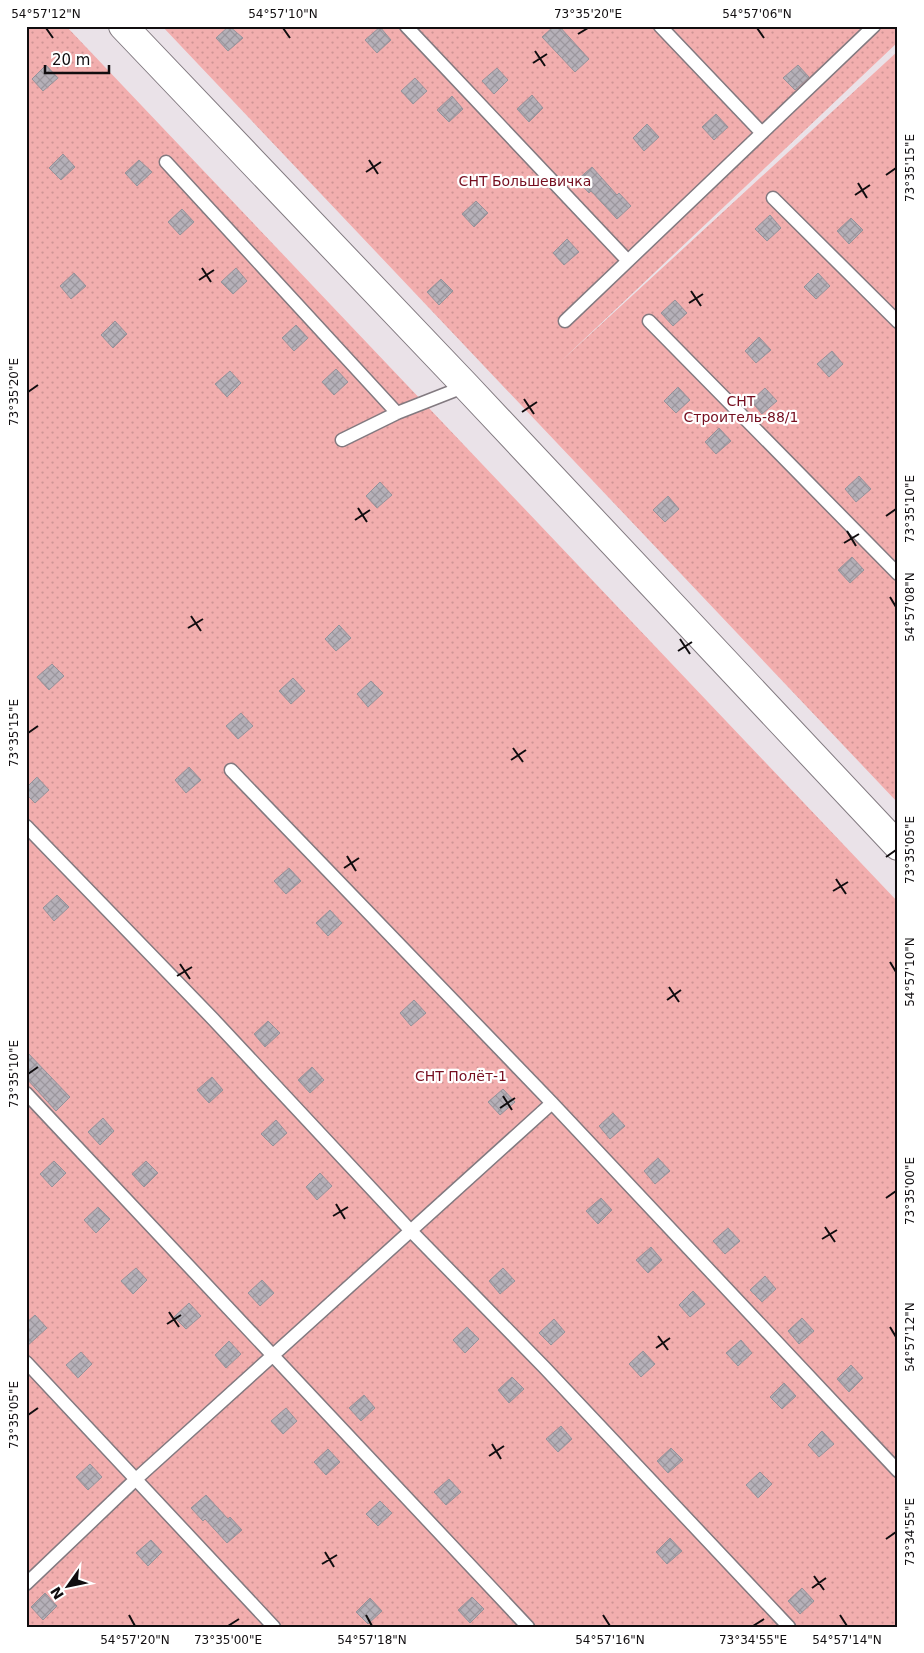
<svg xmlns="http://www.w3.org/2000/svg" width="924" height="1653" font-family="'DejaVu Sans',sans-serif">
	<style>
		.garden { fill: url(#garden-dots) }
		.building { fill: url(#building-cross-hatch); stroke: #97929a }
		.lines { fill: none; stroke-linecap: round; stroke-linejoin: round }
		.lane-casing { stroke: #827a80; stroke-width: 15 }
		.secondary-casing { stroke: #827a80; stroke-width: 30 }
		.lane { stroke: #fff; stroke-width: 12 }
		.secondary { stroke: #fff; stroke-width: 28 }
		.ticks { fill: none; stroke: #100d0f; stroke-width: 2 }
		.labels { text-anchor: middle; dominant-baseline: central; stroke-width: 4.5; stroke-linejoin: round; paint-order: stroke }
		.park-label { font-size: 14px; fill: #750e1f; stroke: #fff }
		.neatline { fill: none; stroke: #100d0f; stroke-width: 2 }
		.ticks-label { font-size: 12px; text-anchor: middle; fill: #100d0f }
	</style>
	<defs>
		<pattern id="garden-dots" width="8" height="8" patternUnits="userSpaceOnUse" patternTransform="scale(1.25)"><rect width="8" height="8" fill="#f2aeae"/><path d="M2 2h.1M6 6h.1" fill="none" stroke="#ce9494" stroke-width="1.8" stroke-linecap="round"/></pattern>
		<pattern id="building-cross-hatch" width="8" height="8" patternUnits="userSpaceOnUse" patternTransform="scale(1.25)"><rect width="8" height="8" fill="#b5b0b8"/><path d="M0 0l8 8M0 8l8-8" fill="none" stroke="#9b969d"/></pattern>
	</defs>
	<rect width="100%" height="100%" fill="#eae2e8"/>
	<!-- garden -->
	<path class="garden" d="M26 26H66L898 902V1627H26Z
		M162 26H898V42L559 363 898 51V803Z"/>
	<!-- building -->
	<path class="building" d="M229 26 243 38 228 51 216 38Z
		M554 26H559L589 59 575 72 542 37Z
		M380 27 391 40 377 53 365 40Z
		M46 65 58 78 43 91 32 79Z
		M798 65 809 77 795 90 783 78Z
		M497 68 508 80 494 94 482 81Z
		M415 78 427 91 413 104 401 91Z
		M532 95 543 108 529 122 517 109Z
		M452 96 463 109 449 122 437 110Z
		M716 114 728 127 714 140 702 127Z
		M647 124 659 137 644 151 633 138Z
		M63 154 75 167 61 180 49 168Z
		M139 160 152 172 137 186 125 173Z
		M592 167 617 195 619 193 631 206 617 219 591 191 589 193 577 180Z
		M476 201 488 213 474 227 462 214Z
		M182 209 194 222 180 235 168 222Z
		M770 215 781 228 767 241 755 229Z
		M851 218 863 230 849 244 837 231Z
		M567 239 579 252 564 265 553 253Z
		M236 268 247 281 233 294 221 282Z
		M74 273 86 286 71 299 60 286Z
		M818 273 830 286 816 299 804 287Z
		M441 279 453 291 439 305 427 292Z
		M675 300 687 313 673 326 661 313Z
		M115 321 127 334 113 348 101 335Z
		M296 325 308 338 294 351 282 338Z
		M759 337 771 350 756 363 745 351Z
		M832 351 843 364 829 377 817 364Z
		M336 369 348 382 334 395 322 382Z
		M230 371 241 383 227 397 215 384Z
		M678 387 690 400 676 413 664 401Z
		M765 388 777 401 762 414 751 401Z
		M719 428 731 441 716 454 705 442Z
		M859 476 871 489 856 502 845 489Z
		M380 482 392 495 377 508 366 496Z
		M668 496 679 509 665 522 653 510Z
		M852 557 864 570 850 583 838 570Z
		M339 625 351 638 336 651 325 639Z
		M52 664 64 676 49 690 37 677Z
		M293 678 305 691 291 704 279 691Z
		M371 681 383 693 368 707 357 694Z
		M241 713 253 726 238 739 226 726Z
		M189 767 201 780 186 793 175 780Z
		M37 777 49 790 35 803 26 794V788Z
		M289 868 301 881 286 894 274 881Z
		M57 895 69 907 54 921 43 908Z
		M330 910 342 923 328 936 316 923Z
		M414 1000 426 1013 411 1026 400 1013Z
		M268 1021 280 1033 265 1047 254 1034Z
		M26 1051 70 1097 56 1111 26 1078Z
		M312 1067 324 1080 310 1093 298 1080Z
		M212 1077 223 1090 209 1103 197 1090Z
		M503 1089 515 1102 500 1115 488 1102Z
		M613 1113 625 1126 610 1139 599 1126Z
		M103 1118 114 1131 100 1145 88 1132Z
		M276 1120 287 1133 273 1146 261 1134Z
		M658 1158 670 1171 655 1184 644 1171Z
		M54 1161 66 1173 52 1187 40 1174Z
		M146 1161 158 1173 144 1187 132 1174Z
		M320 1173 332 1186 317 1200 306 1187Z
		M601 1198 612 1210 598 1224 586 1211Z
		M98 1207 110 1219 96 1233 84 1220Z
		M728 1228 740 1241 725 1254 713 1241Z
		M651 1247 662 1260 648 1273 636 1260Z
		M136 1268 147 1280 133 1294 121 1281Z
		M503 1268 515 1281 500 1294 489 1281Z
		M765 1276 776 1289 762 1302 750 1290Z
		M262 1280 274 1293 260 1306 248 1293Z
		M693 1291 705 1304 690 1317 679 1305Z
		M189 1303 201 1316 186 1329 174 1317Z
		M35 1315 47 1328 26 1347V1323Z
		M802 1318 814 1331 799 1344 788 1331Z
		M554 1319 565 1332 551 1345 539 1333Z
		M467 1327 479 1339 465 1353 453 1340Z
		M741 1340 752 1353 738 1366 726 1353Z
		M229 1341 241 1354 226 1368 215 1355Z
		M643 1351 655 1364 641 1377 629 1364Z
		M81 1352 92 1364 78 1378 66 1365Z
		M851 1365 863 1378 849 1392 837 1379Z
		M512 1377 524 1389 509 1403 498 1390Z
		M784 1383 796 1396 782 1409 770 1397Z
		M364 1395 375 1408 361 1421 349 1408Z
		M286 1408 297 1421 283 1434 271 1421Z
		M561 1426 572 1439 558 1452 546 1439Z
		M822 1431 834 1444 819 1457 808 1445Z
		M671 1448 683 1460 668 1473 657 1461Z
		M328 1449 340 1462 326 1475 314 1462Z
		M90 1464 102 1477 88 1490 76 1477Z
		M760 1472 772 1484 758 1498 746 1485Z
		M449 1479 461 1492 446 1505 434 1492Z
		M206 1495 228 1519 230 1517 242 1530 227 1543 205 1519 203 1521 191 1508Z
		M380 1501 392 1513 378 1526 366 1514Z
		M670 1538 682 1551 667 1564 656 1552Z
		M151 1540 162 1552 148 1566 136 1553Z
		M802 1588 814 1601 800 1614 788 1601Z
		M45 1593 57 1606 43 1620 31 1607Z
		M472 1597 484 1609 470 1623 458 1610Z
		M370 1598 382 1611 368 1624 356 1612Z"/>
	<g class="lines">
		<defs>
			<path id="lane" d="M406 26 628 261
				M660 26 762 133
				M166 162 397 413
				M773 198 898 322
				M565 321 874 26
				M649 321 898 574
				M342 440 397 413 466 386
				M231 770 552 1103 898 1471
				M26 826 213 1019 410 1230 544 1367 789 1627
				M26 1093 528 1627
				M26 1362 274 1627
				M26 1584 135 1480 552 1103"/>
			<path id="secondary" d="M123 26 466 386 898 846"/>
		</defs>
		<!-- lane casing -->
		<use href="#lane" class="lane-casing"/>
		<!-- secondary casing -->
		<use href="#secondary" class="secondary-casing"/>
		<!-- lane -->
		<use href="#lane" class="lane"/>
		<!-- secondary -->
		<use href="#secondary" class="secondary"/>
	</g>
	<!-- ticks -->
	<path class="ticks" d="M46 28 53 38M283 28 290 38M757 28 764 38M578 34 588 28M535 51 545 66M533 63 547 54M369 160 378 174M366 172 381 162M886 175 896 168M858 183 867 198M855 195 870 185M202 268 211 282M199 280 214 270M691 291 701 306M689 303 703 294M28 392 38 385M524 399 534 414M522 412 537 402M358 508 367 522M886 516 896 509M355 520 370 510M847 531 856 546M844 543 859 534M890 597 896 607M191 616 201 631M188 628 203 619M680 639 690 654M678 651 692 642M28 733 38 726M513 748 523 762M511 760 526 750M347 856 356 871M886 857 896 850M344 868 359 858M836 879 846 894M833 891 848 882M890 962 896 972M180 964 190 979M177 976 192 967M669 987 679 1002M667 1000 681 990M28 1074 38 1067M503 1096 512 1110M500 1108 515 1098M886 1198 896 1191M336 1204 345 1219M333 1216 348 1207M825 1227 835 1242M822 1239 837 1230M169 1312 179 1327M167 1324 181 1315M890 1327 896 1337M658 1336 668 1350M656 1348 670 1338M28 1415 38 1408M492 1444 501 1459M489 1456 504 1446M886 1539 896 1532M325 1552 334 1567M322 1564 337 1555M814 1576 824 1590M812 1588 826 1578M129 1615 135 1626M366 1615 372 1626M603 1615 610 1626M840 1615 847 1626M228 1626 239 1619M753 1626 764 1619"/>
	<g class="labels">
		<!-- park labels -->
		<g class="park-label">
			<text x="525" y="181">СНТ Большевичка</text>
			<text x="741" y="401">СНТ<tspan x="741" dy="16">Строитель-88/1</tspan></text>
			<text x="461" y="1076">СНТ Полёт-1</text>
		</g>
	</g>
	<!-- border -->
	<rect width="924" height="1653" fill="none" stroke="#ffffff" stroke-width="55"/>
	<!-- north arrow -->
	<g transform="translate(68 1586) rotate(237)" stroke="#ffffff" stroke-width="4" paint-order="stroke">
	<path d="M0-4L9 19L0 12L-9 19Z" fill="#100d0f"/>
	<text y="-8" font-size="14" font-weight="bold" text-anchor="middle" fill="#100d0f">N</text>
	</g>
	<!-- scale -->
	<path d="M45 65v8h64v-8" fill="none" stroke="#100d0f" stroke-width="2.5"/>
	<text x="52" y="65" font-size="15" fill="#100d0f" stroke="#ffffff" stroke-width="4" paint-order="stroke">20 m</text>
	<rect x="28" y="28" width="868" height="1598" class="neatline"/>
	<g class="ticks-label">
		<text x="46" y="18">54°57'12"N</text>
		<text x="283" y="18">54°57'10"N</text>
		<text x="588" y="18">73°35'20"E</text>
		<text x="757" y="18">54°57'06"N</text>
		<text transform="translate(910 168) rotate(-90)" y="4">73°35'15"E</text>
		<text transform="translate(14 392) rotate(-90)" y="4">73°35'20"E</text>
		<text transform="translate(910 509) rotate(-90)" y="4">73°35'10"E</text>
		<text transform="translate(910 607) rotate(-90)" y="4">54°57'08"N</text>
		<text transform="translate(14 733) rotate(-90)" y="4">73°35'15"E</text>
		<text transform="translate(910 850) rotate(-90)" y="4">73°35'05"E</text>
		<text transform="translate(910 972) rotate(-90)" y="4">54°57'10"N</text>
		<text transform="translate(14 1074) rotate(-90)" y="4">73°35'10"E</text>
		<text transform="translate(910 1191) rotate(-90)" y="4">73°35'00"E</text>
		<text transform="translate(910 1337) rotate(-90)" y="4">54°57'12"N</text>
		<text transform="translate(14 1415) rotate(-90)" y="4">73°35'05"E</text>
		<text transform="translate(910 1532) rotate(-90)" y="4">73°34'55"E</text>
		<text x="135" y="1644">54°57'20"N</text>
		<text x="228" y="1644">73°35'00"E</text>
		<text x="372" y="1644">54°57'18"N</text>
		<text x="610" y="1644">54°57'16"N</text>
		<text x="753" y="1644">73°34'55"E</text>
		<text x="847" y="1644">54°57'14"N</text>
	</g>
</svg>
